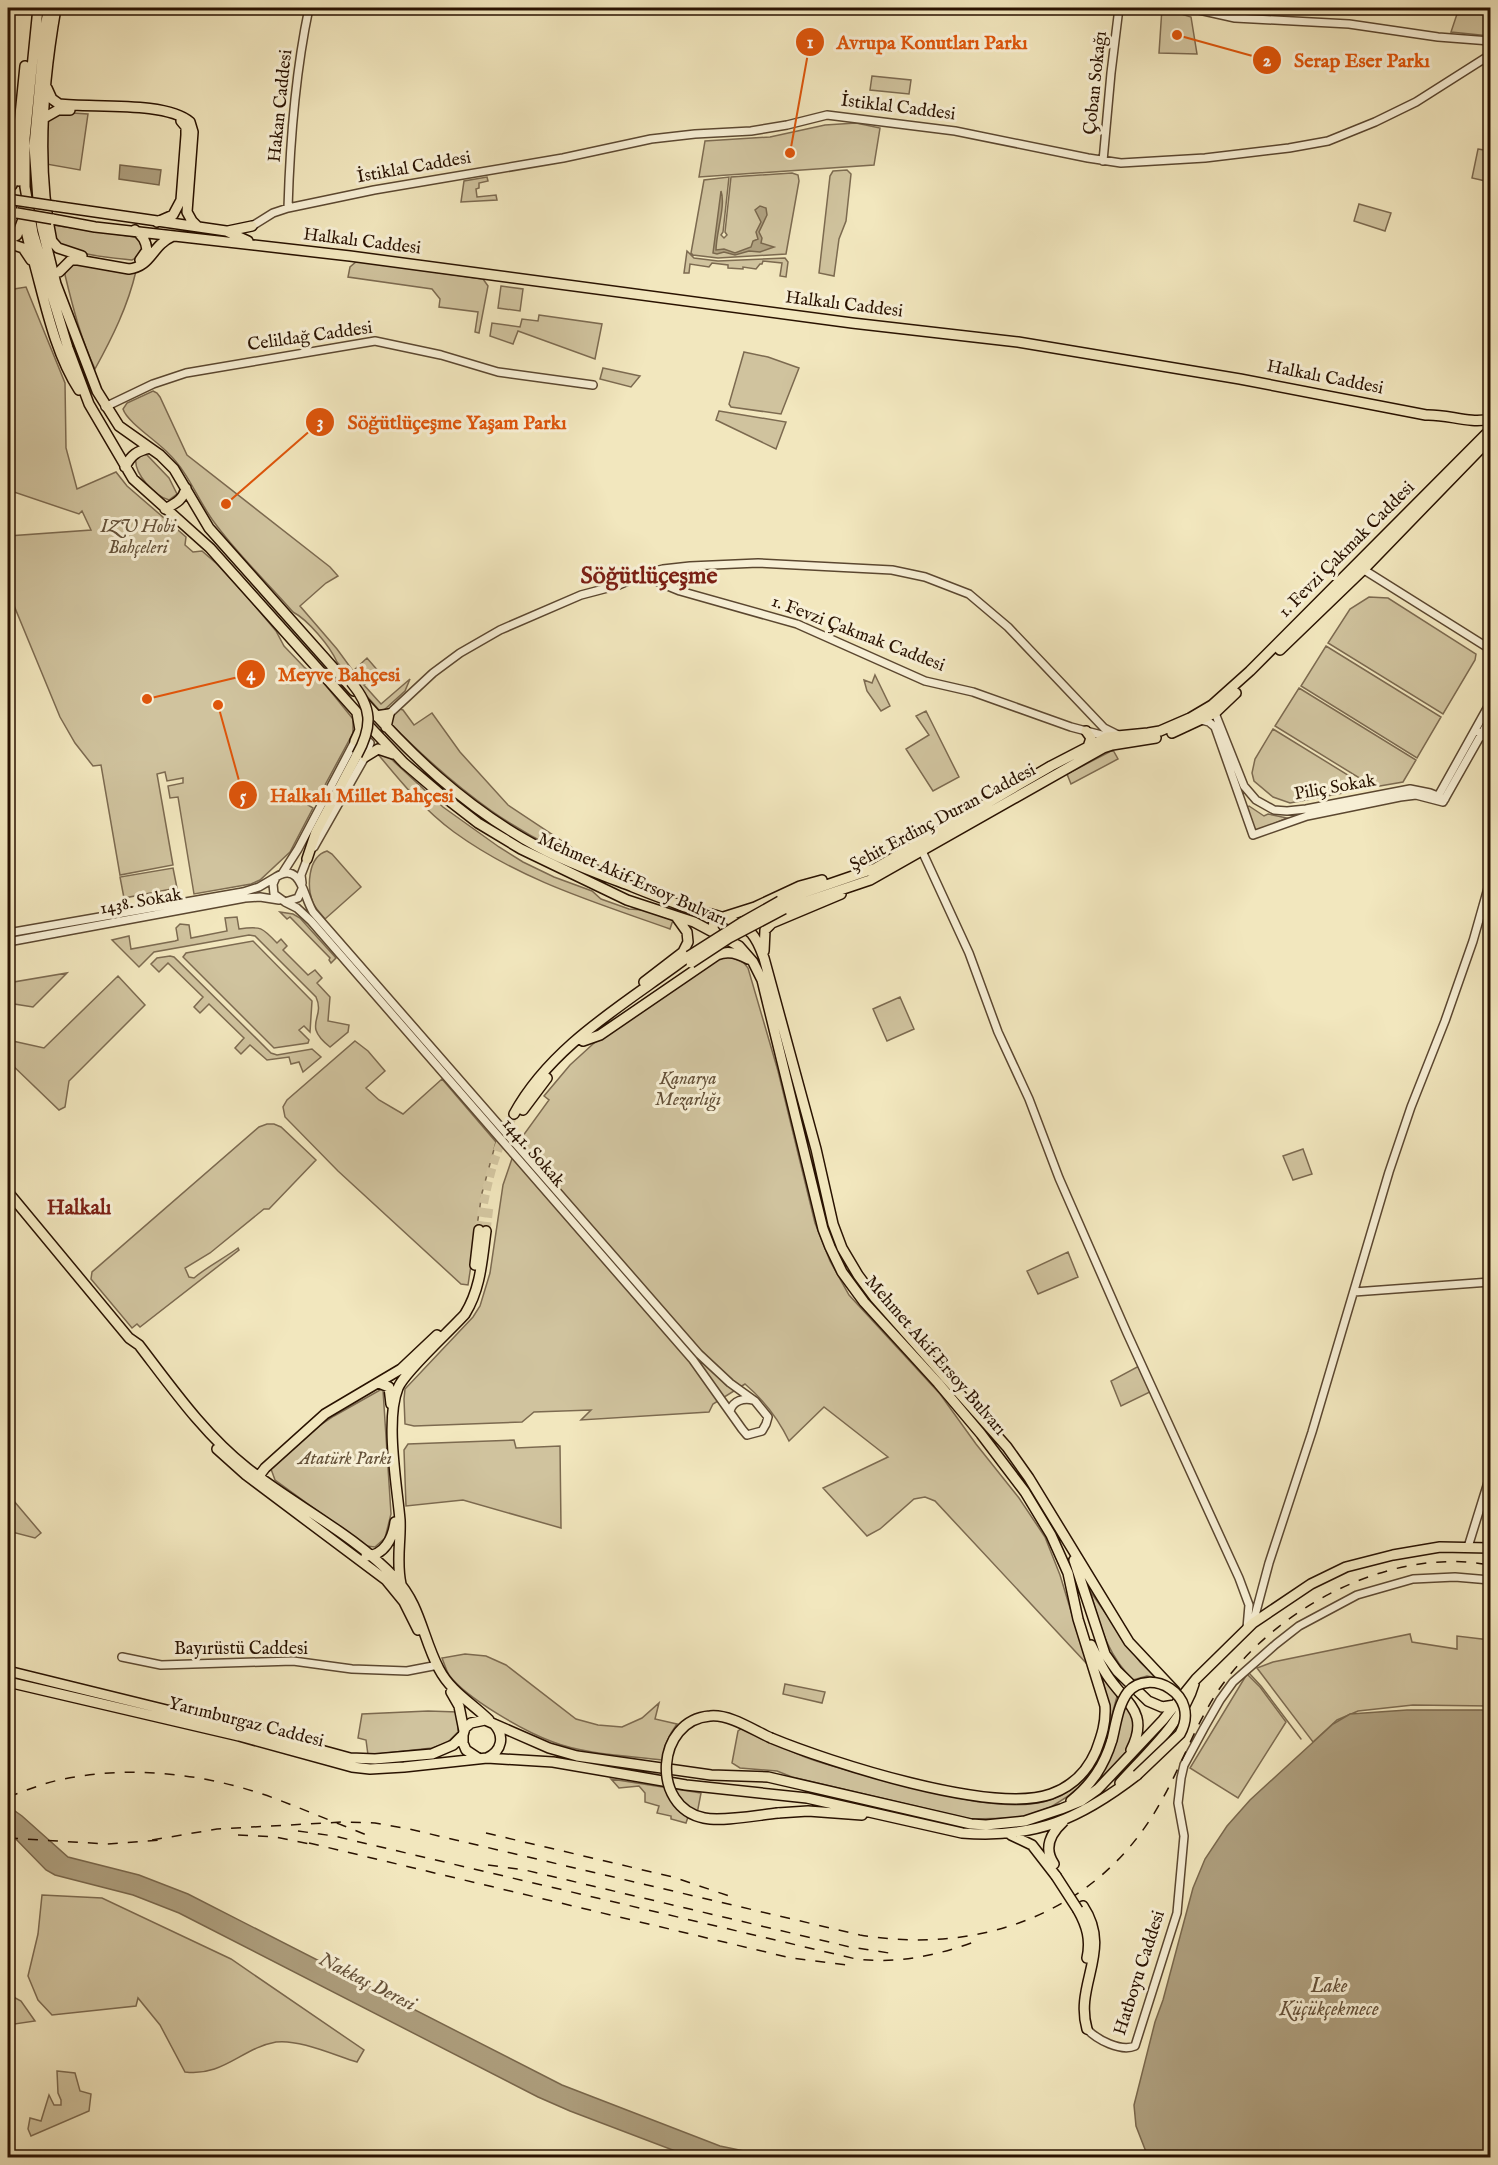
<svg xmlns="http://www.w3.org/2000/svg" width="1498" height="2165" font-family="'IM FELL English',serif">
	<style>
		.green { fill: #d0c39e; stroke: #7c6a50; stroke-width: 1.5 }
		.water { fill: #ae9f7e; stroke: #79674c; stroke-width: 1.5 }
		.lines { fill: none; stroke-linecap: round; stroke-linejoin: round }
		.stream { stroke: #79674c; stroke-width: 1.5 }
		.major-tunnel { stroke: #d4c7a2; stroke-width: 9; stroke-dasharray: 9 4.5; stroke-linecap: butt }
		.minor-casing { stroke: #5b4730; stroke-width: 10 }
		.major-casing { stroke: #291201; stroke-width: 12 }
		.minor { stroke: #f7efd5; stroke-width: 7 }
		.major { stroke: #f2e7be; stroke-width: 9 }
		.rail { stroke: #291201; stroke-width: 1.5; stroke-dasharray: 10 10; stroke-linecap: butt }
		.major-bridge-casing { stroke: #291201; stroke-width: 12; stroke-linecap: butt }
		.major-bridge { stroke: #f2e7be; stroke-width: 9 }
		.labels { text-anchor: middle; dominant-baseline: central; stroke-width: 6; stroke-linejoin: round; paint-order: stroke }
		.street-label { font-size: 18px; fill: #291201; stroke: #f7efd5 }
		.park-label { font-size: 18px; font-style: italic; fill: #635038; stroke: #f7efd5 }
		.water-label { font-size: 20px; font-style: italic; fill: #655139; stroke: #f7efd5 }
		.quarter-label { font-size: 21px; font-weight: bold; fill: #7a1f14; stroke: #f7efd5 }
		.district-label { font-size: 24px; font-weight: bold; fill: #7a1f14; stroke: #f7efd5 }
		.leader { fill: none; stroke: #de550b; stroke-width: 2 }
		.callout-dot { fill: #de550b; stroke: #f7efd5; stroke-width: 2 }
		.mark-label { font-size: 18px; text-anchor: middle; font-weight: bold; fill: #fff }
		.callout-label { font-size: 20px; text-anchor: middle; font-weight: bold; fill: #de550b; stroke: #f7efd5; stroke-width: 6; stroke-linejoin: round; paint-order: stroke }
	</style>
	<rect width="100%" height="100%" fill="#f2e7be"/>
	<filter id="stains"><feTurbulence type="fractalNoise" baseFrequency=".00333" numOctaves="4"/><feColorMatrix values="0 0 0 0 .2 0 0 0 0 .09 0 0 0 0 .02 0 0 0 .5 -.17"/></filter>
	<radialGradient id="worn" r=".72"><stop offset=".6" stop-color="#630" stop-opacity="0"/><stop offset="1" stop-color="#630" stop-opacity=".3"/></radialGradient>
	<!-- green -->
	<path class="green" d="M1162 8 1191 17 1197 54 1159 53Z
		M1459 8H1490V36L1451 32Z
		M872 76 911 80 909 94 870 90Z
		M8 104 14 111 13 175 8 184Z
		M56 112 88 114 80 170 46 164 48 121Z
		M856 123 880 128 874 165 699 177 705 141 770 137 825 125Z
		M1478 149 1490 151V182L1472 178Z
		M833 171 847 170 851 174 846 221 839 239 834 276 819 273 830 176Z
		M792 173 798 175 799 181 786 254 718 258 693 255 691 253 704 180 729 177 723 232 721 235 724 238 727 235 725 232 731 177Z
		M487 177 488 181 479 183V188L476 189 477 197 496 195 497 200 461 202 464 181Z
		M1359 204 1391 213 1385 231 1354 221Z
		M53 225 135 237 139 240 143 247 136 258 132 260C114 258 71 255 59 243 55 238 54 231 53 225Z
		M687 251 694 258 718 261 785 258 788 262 786 277 780 276 782 263 763 261 762 264H760L756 269 743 267V269L728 268V265L712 263 709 267 690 264 689 273H684Z
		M357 261 483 279 488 286 479 333 475 332 478 312 439 307 440 299 432 289 348 277 350 267Z
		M72 263 136 271C128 306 112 338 95 369 81 339 73 308 65 275V270Z
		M501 286 523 289 520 311 498 308Z
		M26 287 65 383 66 448 77 489 116 472 127 486 186 537 185 545 193 552 202 551 217 564 250 600 276 631 284 646 304 667 323 682 353 719V733L318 798 313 796 308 805 313 808 290 852 260 880 251 884 194 894 178 797 170 798 168 786 183 783V778L167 781 165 772 157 774 173 865 120 875 101 765 93 766 75 743 60 717 8 591V536L91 530 82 511 79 514 8 490V290Z
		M539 315 602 324 595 359 518 331 513 344 490 336 492 323 520 327 522 319 538 321Z
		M744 352 768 357 799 368 781 414 731 407 729 404Z
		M603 368 640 376 631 387 600 379Z
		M153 391 157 393 160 397 187 455 330 567 338 576 326 583 300 606 337 649 353 671 367 658 379 672 364 685 381 704 410 679 405 691 384 710H379L337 662C330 646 308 620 293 612 267 582 237 554 214 522 197 499 189 473 168 453 157 441 127 422 123 409L127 403Z
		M719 411 786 422 776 449 716 420Z
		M142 454 147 455 169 478 177 494 169 500C155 496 133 473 136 458Z
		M1369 597 1388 598 1476 654 1475 660 1443 714 1328 643 1350 609Z
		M1326 646 1441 717 1417 758 1301 686Z
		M875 675 890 706 881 711 867 691 864 680 872 683Z
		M1299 688 1416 760 1403 782 1374 787 1275 726Z
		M400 709 403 710 414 725 432 713 460 752 508 805 609 872C517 837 460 793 391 724L392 716Z
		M926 711 959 777 933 791 906 749 929 735 916 716Z
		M1273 729 1369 788 1290 803 1273 797 1254 781 1252 773 1255 759Z
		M1113 750 1118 759 1071 784 1067 774Z
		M377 753 389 757 443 807 499 847 523 862 554 877 592 891 601 899 629 909 643 910 673 920 670 929C594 902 520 880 454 832 424 810 400 781 377 753Z
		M1249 806 1264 816 1268 814 1287 818 1254 832 1245 808Z
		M327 851 332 854 361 887 325 919C321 914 316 909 313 903 307 888 307 857 327 851Z
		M173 868 177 888 124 898 120 877Z
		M280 912 293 914 300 918 336 958 331 963 329 960 330 958 290 917 287 919Z
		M237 917 239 929C261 926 262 927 277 943L281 939 287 946 283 950 308 975 315 970 322 978 317 983 330 997 328 1021 349 1025 348 1032 330 1047C301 1024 326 1019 316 997L255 936 249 935 154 952 139 967 112 940 129 936 131 949 175 941 178 940 176 928 180 924 189 925 191 938 227 931 225 918Z
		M253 941 312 1001 310 1032 304 1026 299 1030 309 1040 308 1043 274 1048 183 957 186 953Z
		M727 955 744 963 748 968 778 1071 815 1223 830 1261 849 1295 940 1394 976 1444 1019 1498 1045 1537 1060 1575 1087 1664 935 1501 925 1497 914 1499 880 1529 867 1536 823 1488 888 1457 824 1407 789 1441C778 1418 765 1401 745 1384L713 1404 709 1412 581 1420 591 1410 534 1412 522 1422 414 1426 405 1424 404 1399 405 1389 473 1317 480 1306 490 1273 503 1185 517 1144 549 1100 544 1096 570 1065 593 1044 715 957Z
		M170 956 174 957 271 1053 277 1055 312 1049 321 1057 303 1072 299 1062 291 1064 289 1057 267 1060 250 1045 241 1054 235 1048 244 1038 209 1004 200 1013 194 1007 203 997 168 963 159 972 151 964 157 958Z
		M67 973 33 1007 8 1003V983Z
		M118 976 145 1005 69 1081 65 1107 59 1110 8 1061V1040L44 1048Z
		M900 997 914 1029 887 1041 873 1009Z
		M355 1041 368 1051 385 1071 366 1088 379 1100 403 1114 442 1079 496 1142 482 1193 468 1285 461 1284 338 1171 285 1117 283 1107 287 1100Z
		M267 1124H274L281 1127 316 1160 269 1209H264L210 1253 185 1268 189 1277 194 1278C208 1266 223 1259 238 1248L239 1250 140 1327 137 1324 132 1328 91 1279 92 1272 259 1127Z
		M1303 1149 1312 1174 1293 1180 1283 1156Z
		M1068 1252 1078 1277 1038 1294 1027 1271Z
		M1139 1366 1152 1391 1121 1406 1111 1381Z
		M380 1390H383L391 1514 385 1538 375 1547 366 1546 275 1480 271 1469 310 1432 334 1416Z
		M514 1440 516 1448 560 1446 561 1528 463 1500 406 1506 404 1450 408 1444Z
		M8 1494 41 1533 35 1538 8 1531Z
		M1090 1591 1140 1662 1157 1678 1147 1676 1133 1680C1106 1653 1101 1627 1090 1591Z
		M1410 1634 1412 1642 1457 1649V1636L1490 1640V1706L1413 1705 1358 1711 1337 1720 1313 1742 1257 1668 1273 1662Z
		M465 1654 486 1656 506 1665 576 1719 598 1725 622 1727 642 1718 659 1703 655 1719 677 1724C668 1736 664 1746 662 1760 629 1756 583 1754 553 1742 524 1731 467 1699 449 1675 446 1670 444 1663 442 1658Z
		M1101 1674 1118 1693 1099 1761 1081 1788 1051 1807 1020 1818 970 1819 792 1777 777 1771 740 1768 732 1763 738 1731 742 1728C763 1738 783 1748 805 1757 834 1768 867 1775 897 1783 941 1794 1006 1814 1050 1800 1073 1792 1091 1776 1098 1754 1112 1717 1111 1712 1101 1674Z
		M1247 1674 1260 1687 1286 1722 1238 1798 1190 1768Z
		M785 1684 825 1692 822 1703 783 1694Z
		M1126 1701C1128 1706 1132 1712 1134 1718 1141 1748 1110 1773 1090 1791 1114 1762 1116 1736 1126 1701Z
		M428 1711 458 1712V1732L447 1743 432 1748 368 1755 366 1740 358 1738 362 1714Z
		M611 1779 701 1793 697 1814H689L686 1823 671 1819V1816L657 1813 659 1806 645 1802V1793L639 1786 619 1788Z
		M42 1895 102 1898 231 1959 364 2050 357 2062C334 2055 299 2039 276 2042 242 2048 223 2077 185 2072L160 2025 138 1998 136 2006 52 2015 38 2000 28 1976 38 1934Z
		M8 1994 21 2001 35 2021 8 2025Z
		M57 2071 75 2073 80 2091 91 2094 89 2111 31 2136 28 2129 30 2118 41 2121 49 2095 54 2105H61V2100L58 2093Z"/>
	<!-- water -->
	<path class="water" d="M120 165 161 170 159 185 119 179Z
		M721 191C726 205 716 233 716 250L724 249 735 253 751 247 753 241 758 239 756 232 761 222 755 210 760 206 766 208 767 215 759 232 762 238 761 243 774 247 760 252 749 251 735 255 724 252 717 254 713 253Z
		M1407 1710H1490V2157H1148L1136 2126 1134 2105 1155 2022 1163 2000 1193 1888 1205 1859 1227 1826 1250 1800 1333 1724 1350 1714Z
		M8 1806 22 1816 68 1857 139 1875 188 1894 562 2085 720 2146 744 2151 819 2157H691L570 2111 538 2097 179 1913 133 1895 55 1875 46 1870 8 1831Z"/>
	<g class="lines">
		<!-- stream -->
		<path class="stream" d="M1249 1673 1261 1686 1301 1739"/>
		<!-- major-tunnel -->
		<path class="major-tunnel" d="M479 1230C485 1190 494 1150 514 1114
			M486 1231 489 1206"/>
		<defs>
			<path id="minor" d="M1190 8 1235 18 1349 24 1438 37 1490 41
				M1103 161 1111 73 1119 8
				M288 208C290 140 295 74 309 8
				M252 226 273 213 288 208 374 190 563 158 651 139 695 134 751 131 787 125 827 115 955 131 1088 158 1121 163 1205 158 1289 148 1328 141 1375 122 1416 102 1490 55
				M105 407 153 384 186 373 375 341 441 355 498 372 593 385
				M1361 568 1490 649
				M647 573 658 582 680 591 797 624 925 681 973 692 1071 727 1109 737
				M1215 713 1244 786 1256 800 1274 810 1287 811 1306 809 1410 789 1430 793 1445 799
				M389 714 433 673 460 653 500 630 581 595 619 585 647 573 663 569 690 566 758 563 892 570 925 577 969 594 1008 627 1104 728 1118 735
				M1201 720 1209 722 1215 727 1253 835 1307 816 1400 797 1416 795 1443 802 1490 719
				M1478 732 1490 741
				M1436 800 1490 703
				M922 851 969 953 998 1032 1029 1099 1059 1178 1127 1333 1239 1578 1249 1605 1247 1628
				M282 874 298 849 355 741 361 738 366 739 370 743 365 757 314 847
				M302 883 301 875 308 857
				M285 902 297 908 311 921 693 1360 742 1429 747 1435 762 1431 766 1424 768 1417 755 1401 730 1383 699 1354 313 912C303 896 301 861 276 877L273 884 274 894 285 902 298 898 302 889
				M8 933 243 892 259 887 276 877
				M8 942 245 898 260 897 279 900
				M1354 1292 1490 1282
				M730 1411C733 1400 744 1398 753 1400
				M1468 1547 1490 1476
				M1253 1623 1269 1563 1312 1432 1389 1172 1411 1107 1445 1021 1473 941 1490 881
				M122 1657 161 1665 293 1661 352 1669 407 1671 433 1666
				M1087 2029C1097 2040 1121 2052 1135 2046L1177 1913 1184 1836 1178 1803 1181 1778 1184 1765 1204 1728 1220 1700 1233 1682 1276 1644 1299 1626 1357 1595 1413 1579 1455 1577 1490 1580"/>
			<path id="major" d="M38 8 25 138V187L33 233 68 348 89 404 133 479 210 548 370 727 404 763 438 792 478 823 521 849 627 900 694 922 739 946 753 962 762 980 823 1229 830 1247 842 1272 864 1302 938 1383 981 1434 1025 1492 1051 1535 1068 1573 1078 1619 1105 1706C1106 1723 1102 1735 1096 1751 1087 1772 1073 1786 1051 1794 992 1815 829 1762 771 1738
				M49 8 45 26 34 146 38 200 42 228 56 284 97 391 119 426 160 455 174 469 209 528 354 691
				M47 88 52 99 59 104C92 108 166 101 190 122L193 132 187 212 192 221 198 227
				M44 118 58 110H70
				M19 181 18 135 25 66
				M8 189 12 185 17 172
				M54 206 226 231 248 241
				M22 207C24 227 30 247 35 266 46 307 56 355 79 390
				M52 219 95 227 350 256 852 323 1018 342 1240 379 1426 415C1448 414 1469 424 1490 419
				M157 222 173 215 181 200 186 135V127L181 121
				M135 230C143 236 146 241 147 250L140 260
				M228 231 252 226
				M8 240 17 235 23 219
				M51 240 58 248 82 256
				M52 242C36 168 43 82 56 8
				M8 243 23 248 31 260
				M59 272 71 260H78L129 269C152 266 151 246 173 236
				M125 467C131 455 137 451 150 448
				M165 509C176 503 183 500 186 488
				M1280 650 1363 570 1490 439
				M365 703C413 757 462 803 524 839 558 859 597 873 633 887 650 894 667 900 685 907 706 914 735 916 752 934 758 941 761 950 764 958L816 1149 833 1224 842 1248 858 1275 875 1298 1007 1447 1029 1478 1129 1642 1175 1691
				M376 716 389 714 386 727
				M1086 731 1091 738 1088 747
				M1172 733 1215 713 1236 693
				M355 741 360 730 357 713
				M365 757 378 749 393 754
				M307 859 316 832 357 755
				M780 901 876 868 1051 766 1107 737 1148 733 1160 731 1190 718 1212 705 1250 671 1490 430
				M784 909 870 880 1103 748 1112 745 1156 738
				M716 933 713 929 714 920 755 907 800 886 822 880
				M764 951 765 930 772 923 841 894
				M644 982 683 952 688 942 687 932 677 918
				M583 1041 600 1035 717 955C728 950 738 953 748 959
				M523 1110 547 1078
				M514 1114C552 1044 627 1003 689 956
				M8 1192 129 1338 139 1345C172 1388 204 1434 247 1468 294 1505 355 1535 396 1579 420 1604 423 1639 439 1669 451 1692 472 1703 489 1720
				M475 1265 479 1230
				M379 1383 389 1387 391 1404
				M217 1449 246 1475 386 1580 404 1602 418 1630
				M259 1476 265 1468 325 1414 401 1369 437 1335
				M366 1556C384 1556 393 1538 395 1522
				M1074 1560 1105 1654 1117 1671 1148 1701 1162 1707 1175 1705
				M401 1584C396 1562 401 1541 400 1520 397 1485 385 1420 398 1388 404 1372 451 1330 465 1314 481 1288 482 1260 486 1231
				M1091 1645C1096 1655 1101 1666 1107 1675 1126 1704 1150 1712 1131 1750
				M8 1671 240 1728 350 1758 375 1759 432 1754 453 1745 463 1735
				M8 1682 239 1736 352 1767 370 1769 404 1767 487 1758 553 1762 686 1785 807 1798 962 1833C1035 1839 1080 1819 1137 1775
				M451 1692 459 1706 464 1731
				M478 1758 466 1750 463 1743V1735L465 1728 471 1723 485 1720 549 1748 577 1756 711 1775 768 1777 971 1824 986 1825 1025 1821 1061 1809 1081 1801 1098 1789 1163 1720 1196 1679 1253 1623 1311 1584 1346 1567 1393 1555 1440 1547 1490 1548
				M487 1758C502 1751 505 1736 494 1724
				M1120 1783C1145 1755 1184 1720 1194 1684
				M1071 1801C1092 1784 1104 1766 1112 1740
				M778 1813 808 1811 862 1815
				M1011 1835 1032 1845 1056 1876
				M1054 1864C1043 1848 1051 1833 1063 1822
				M1083 1906C1113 1951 1074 1984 1087 2029
				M1078 1910C1087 1926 1091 1940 1087 1958"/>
		</defs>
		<!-- minor casing -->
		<use href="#minor" class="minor-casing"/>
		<!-- major casing -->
		<use href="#major" class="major-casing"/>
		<!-- minor -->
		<use href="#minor" class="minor"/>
		<!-- major -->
		<use href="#major" class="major"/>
		<!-- rail -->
		<path class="rail" d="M8 1797C25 1791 41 1784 59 1780 131 1764 211 1774 279 1800 310 1812 341 1825 372 1837
			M298 1831 334 1836 856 1959C897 1964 935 1956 974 1942
			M486 1833 673 1877 735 1898
			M238 1835 275 1837 315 1845
			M8 1838 107 1844 160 1840
			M152 1840 217 1829 343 1822 375 1823 409 1829 860 1935C979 1955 1097 1914 1159 1805 1181 1768 1195 1724 1220 1688 1276 1608 1390 1546 1490 1565
			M309 1843 791 1958 855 1966
			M488 1865 525 1870 850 1947 889 1953"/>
		<defs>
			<path id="major-bridge" d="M14 200 54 206
				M17 213 52 219
				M351 682C372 707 373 726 357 755
				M689 956 741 923 780 901
				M691 963 729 938 784 909
				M771 1738C753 1730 730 1714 710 1716 656 1720 650 1807 704 1818 722 1822 758 1815 778 1813
				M1112 1740C1116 1724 1118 1705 1128 1692 1149 1667 1202 1694 1180 1734L1137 1775
				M1056 1876 1078 1910"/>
		</defs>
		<!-- major-bridge casing -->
		<use href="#major-bridge" class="major-bridge-casing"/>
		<!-- major-bridge -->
		<use href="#major-bridge" class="major-bridge"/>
	</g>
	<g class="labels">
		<!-- street labels -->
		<g class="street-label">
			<text transform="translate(1096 83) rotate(-84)">Çoban Sokağı</text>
			<text transform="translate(281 106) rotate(-84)">Hakan Caddesi</text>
			<text transform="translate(898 108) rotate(7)">İstiklal Caddesi</text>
			<text transform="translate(414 168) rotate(-10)">İstiklal Caddesi</text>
			<text transform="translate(362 242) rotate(7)">Halkalı Caddesi</text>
			<text transform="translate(844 305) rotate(7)">Halkalı Caddesi</text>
			<text transform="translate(310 337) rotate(-8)">Celildağ Caddesi</text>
			<text transform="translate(1325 378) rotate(11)">Halkalı Caddesi</text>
			<text transform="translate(1347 550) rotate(-45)">1. Fevzi Çakmak Caddesi</text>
			<text transform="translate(858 634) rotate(21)">1. Fevzi Çakmak Caddesi</text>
			<text transform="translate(1335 788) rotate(-10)">Piliç Sokak</text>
			<text transform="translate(943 818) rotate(-28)">Şehit Erdinç Duran Caddesi</text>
			<text transform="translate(632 880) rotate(24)">Mehmet Akif Ersoy Bulvarı</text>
			<text transform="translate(141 902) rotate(-10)">1438. Sokak</text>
			<text transform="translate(533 1153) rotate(49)">1441. Sokak</text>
			<text transform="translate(935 1356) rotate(49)">Mehmet Akif Ersoy Bulvarı</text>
			<text x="241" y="1649">Bayırüstü Caddesi</text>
			<text transform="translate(246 1723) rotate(14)">Yarımburgaz Caddesi</text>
			<text transform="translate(1140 1973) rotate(-72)">Hatboyu Caddesi</text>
		</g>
		<!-- park labels -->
		<g class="park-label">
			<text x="138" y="527">IZU Hobi<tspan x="138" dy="21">Bahçeleri</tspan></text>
			<text x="688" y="1079">Kanarya<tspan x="688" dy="21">Mezarlığı</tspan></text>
			<text x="345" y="1459">Atatürk Parkı</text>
		</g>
		<!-- water labels -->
		<g class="water-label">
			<text transform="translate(367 1982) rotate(27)">Nakkaş Deresi</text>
			<text x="1329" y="1986">Lake<tspan x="1329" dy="23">Küçükçekmece</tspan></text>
		</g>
		<!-- quarter labels -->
		<g class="quarter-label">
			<text x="79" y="1208">Halkalı</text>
		</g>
		<!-- district labels -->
		<g class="district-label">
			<text x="649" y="576">Söğütlüçeşme</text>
		</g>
	</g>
	<!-- callouts -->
	<path class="leader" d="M790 153L810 42M1177 35L1267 60M226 504L320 422M147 699L251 674M218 705L243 795"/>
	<g class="callout-dot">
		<circle cx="790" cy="153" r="6"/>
		<circle cx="1177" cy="35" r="6"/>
		<circle cx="226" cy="504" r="6"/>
		<circle cx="147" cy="699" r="6"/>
		<circle cx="218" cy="705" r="6"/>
		<circle cx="810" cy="42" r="15"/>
		<circle cx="1267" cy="60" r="15"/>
		<circle cx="320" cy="422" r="15"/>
		<circle cx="251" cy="674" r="15"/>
		<circle cx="243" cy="795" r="15"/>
	</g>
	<g class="mark-label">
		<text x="810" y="48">1</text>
		<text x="1267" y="66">2</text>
		<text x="320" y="428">3</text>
		<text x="251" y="680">4</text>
		<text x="243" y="802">5</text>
	</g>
	<g class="callout-label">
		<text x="932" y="49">Avrupa Konutları Parkı</text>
		<text x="1362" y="67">Serap Eser Parkı</text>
		<text x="457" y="429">Söğütlüçeşme Yaşam Parkı</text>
		<text x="339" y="681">Meyve Bahçesi</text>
		<text x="362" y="802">Halkalı Millet Bahçesi</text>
	</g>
	<!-- margin -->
	<rect width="1498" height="2165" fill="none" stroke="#f2e7be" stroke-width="30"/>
	<rect x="9" y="9" width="1480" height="2147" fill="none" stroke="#291201" stroke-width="3"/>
	<rect x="15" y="15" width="1468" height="2135" fill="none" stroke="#291201" stroke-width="1.5"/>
	<rect width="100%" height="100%" filter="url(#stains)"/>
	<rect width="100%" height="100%" fill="url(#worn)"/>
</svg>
